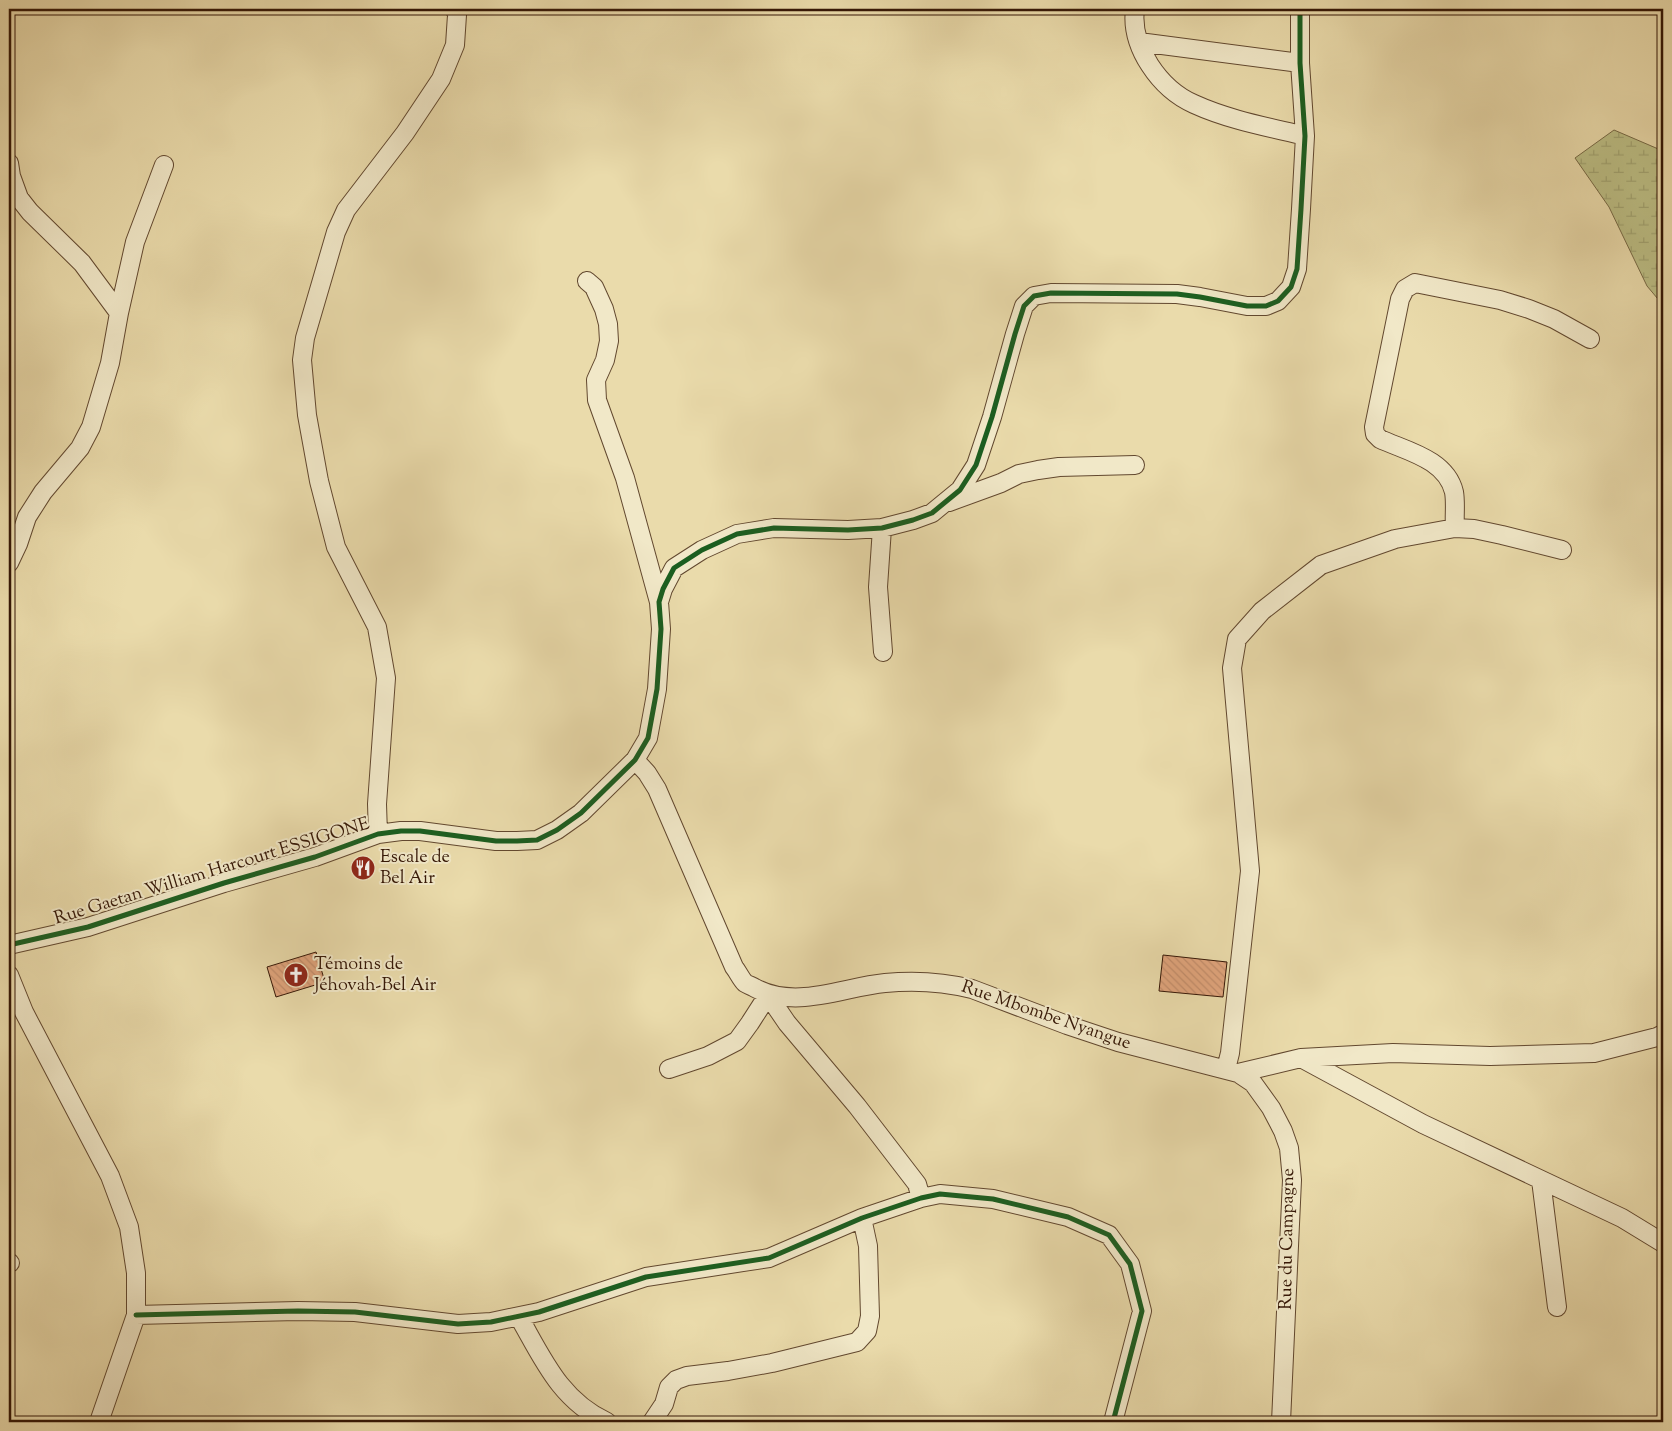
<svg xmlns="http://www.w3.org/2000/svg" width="1672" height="1431" font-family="'Sorts Mill Goudy',serif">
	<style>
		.wetland { fill: url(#wetland-marsh); stroke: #786a46 }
		.building { fill: url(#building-back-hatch); stroke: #351706 }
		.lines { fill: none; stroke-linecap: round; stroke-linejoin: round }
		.minor-casing { stroke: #62482f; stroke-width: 20 }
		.minor { stroke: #f1e8c8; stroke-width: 18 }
		.cycleway-casing { stroke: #f1e8c8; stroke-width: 8 }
		.cycleway { stroke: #1b5e20; stroke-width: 5 }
		.labels { text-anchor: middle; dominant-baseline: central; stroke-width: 4; stroke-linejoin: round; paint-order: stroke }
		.poi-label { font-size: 18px; fill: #351706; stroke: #f1e8c8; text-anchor: start }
		.street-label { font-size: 18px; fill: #351706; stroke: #f1e8c8 }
	</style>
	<defs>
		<pattern id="wetland-marsh" width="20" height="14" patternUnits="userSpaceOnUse" patternTransform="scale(1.25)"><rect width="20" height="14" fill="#bcbe85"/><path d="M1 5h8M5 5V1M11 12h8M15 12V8" fill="none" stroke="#a2a371"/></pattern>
		<pattern id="building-back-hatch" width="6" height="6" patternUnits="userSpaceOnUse" patternTransform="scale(1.25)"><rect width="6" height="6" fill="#e1a57d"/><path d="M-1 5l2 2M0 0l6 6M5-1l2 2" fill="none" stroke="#c28d6b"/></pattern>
	</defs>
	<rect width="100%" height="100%" fill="#eadbab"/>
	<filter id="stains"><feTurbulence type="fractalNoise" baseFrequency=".004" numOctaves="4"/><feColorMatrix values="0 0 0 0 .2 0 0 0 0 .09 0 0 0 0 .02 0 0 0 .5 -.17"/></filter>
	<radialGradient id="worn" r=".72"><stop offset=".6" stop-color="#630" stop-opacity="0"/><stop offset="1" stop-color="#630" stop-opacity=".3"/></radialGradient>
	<!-- wetland -->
	<path class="wetland" d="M1614 130 1663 151V305L1647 286 1609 207 1575 158Z"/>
	<!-- building -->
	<path class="building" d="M316 952 325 982 276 997 267 967Z
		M1163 955 1227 962 1223 997 1159 991Z"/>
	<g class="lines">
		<defs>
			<path id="minor" d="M1135 9C1130 47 1160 89 1194 104 1229 120 1268 127 1305 136
				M1139 42 1300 63
				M9 163 11 176 19 198 30 212 82 263 119 313 110 363 91 427 80 448 43 492 27 517 18 544 9 563
				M587 281 594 287 604 309 608 324 609 341 605 360 596 380 597 400 625 478 659 602
				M119 313 135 242 164 165
				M949 502 1001 483 1019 474 1038 470 1059 467 1135 465
				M882 528 878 587 883 652
				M1455 528C1454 516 1456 503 1454 492 1446 459 1406 451 1380 439L1375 434 1374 427 1400 299 1405 289 1415 283 1500 300 1529 309 1554 319 1590 339
				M635 760 647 773 657 789 734 967C738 972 741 979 745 983 748 985 752 986 755 988 796 1010 843 987 885 983 915 980 944 982 972 989L1067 1025 1118 1042 1238 1073 1253 1083 1271 1108 1283 1131 1289 1148 1292 1180 1281 1422
				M378 834 377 804 386 678 377 627 336 547 319 481 307 415 302 360 305 338 336 232 346 210 405 133 441 79 455 45 457 15 455 9
				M9 945 88 927 224 883 315 857 378 834 401 831H420L496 841H517L537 840 557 830 581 813 635 760 648 738 657 689 661 629 659 602 663 589 674 568 702 550 737 534 774 528 848 530 882 528 913 520 932 513 960 490 976 465 992 417 1015 334 1024 306 1034 296 1051 293 1177 294 1200 297 1247 306H1266L1278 301 1291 287 1297 269 1301 209 1305 136 1300 63V9
				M9 975 24 1012 110 1176 129 1227 136 1273V1315L99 1422
				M1301 1058 1423 1124 1622 1218 1663 1243
				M669 1069 708 1056 737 1041 750 1023 768 995 787 1023 857 1106 917 1184 921 1198
				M1226 1069 1230 1053 1250 871 1232 668 1237 639 1262 611 1321 565 1395 539 1455 528 1474 529 1502 535 1562 550
				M1238 1073 1301 1058 1393 1053 1490 1056 1594 1053 1657 1037 1663 1034
				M1541 1180 1557 1307
				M9 1262 10 1263
				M136 1315 298 1311 355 1312 458 1324 491 1322 539 1312 646 1277 769 1258 862 1218 921 1198 940 1194 993 1199 1068 1217 1109 1235 1130 1264 1142 1311 1113 1422
				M519 1317C543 1359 560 1400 607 1422
				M652 1422 664 1404 669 1387 676 1380 687 1376 728 1371 772 1363 857 1342 867 1331 870 1316 868 1246 862 1218"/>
		</defs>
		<!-- minor casing -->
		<use href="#minor" class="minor-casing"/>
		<!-- minor -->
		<use href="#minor" class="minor"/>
		<defs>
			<path id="cycleway" d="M9 945 88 927 224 883 315 857 378 834 401 831H420L496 841H517L537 840 557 830 581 813 635 760 648 738 657 689 661 629 659 602 663 589 674 568 702 550 737 534 774 528 848 530 882 528 913 520 932 513 960 490 976 465 992 417 1015 334 1024 306 1034 296 1051 293 1177 294 1200 297 1247 306H1266L1278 301 1291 287 1297 269 1301 209 1305 136 1300 63V9
				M136 1315 298 1311 355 1312 458 1324 491 1322 539 1312 646 1277 769 1258 862 1218 921 1198 940 1194 993 1199 1068 1217 1109 1235 1130 1264 1142 1311 1113 1422"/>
		</defs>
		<!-- cycleway casing -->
		<use href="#cycleway" class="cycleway-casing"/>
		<!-- cycleway -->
		<use href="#cycleway" class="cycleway"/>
	</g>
	<!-- icons -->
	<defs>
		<symbol id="restaurant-disc" viewBox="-11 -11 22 22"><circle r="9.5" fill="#8f2418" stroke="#f1e8c8"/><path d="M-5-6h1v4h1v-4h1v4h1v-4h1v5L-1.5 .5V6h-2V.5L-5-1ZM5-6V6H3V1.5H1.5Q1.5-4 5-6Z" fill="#fff"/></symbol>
		<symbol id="church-disc" viewBox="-11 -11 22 22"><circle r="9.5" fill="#8f2418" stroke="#f1e8c8"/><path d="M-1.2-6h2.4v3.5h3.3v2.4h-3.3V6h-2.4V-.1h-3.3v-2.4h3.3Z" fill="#fff"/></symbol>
	</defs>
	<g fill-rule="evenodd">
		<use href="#restaurant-disc" x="349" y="854" width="28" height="28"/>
		<use href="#church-disc" x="282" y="961" width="28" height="28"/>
	</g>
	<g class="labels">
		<!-- poi labels -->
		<g class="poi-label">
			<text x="380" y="858">Escale de<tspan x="380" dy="21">Bel Air</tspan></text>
			<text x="314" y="965">Témoins de<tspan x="314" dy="21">Jéhovah-Bel Air</tspan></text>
		</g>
		<!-- street labels -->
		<g class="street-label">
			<text transform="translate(212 872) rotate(-17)">Rue Gaetan William Harcourt ESSIGONE</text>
			<text transform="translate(1046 1016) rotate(19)">Rue Mbombe Nyangue</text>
			<text transform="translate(1288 1239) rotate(-89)">Rue du Campagne</text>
		</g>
	</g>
	<!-- margin -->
	<rect width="1672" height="1431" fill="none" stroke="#eadbab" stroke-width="30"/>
	<rect x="10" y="10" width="1652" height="1411" fill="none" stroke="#351706" stroke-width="2.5"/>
	<rect x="15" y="15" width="1642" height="1401" fill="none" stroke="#351706"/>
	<rect width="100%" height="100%" filter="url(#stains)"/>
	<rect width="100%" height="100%" fill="url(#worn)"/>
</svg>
